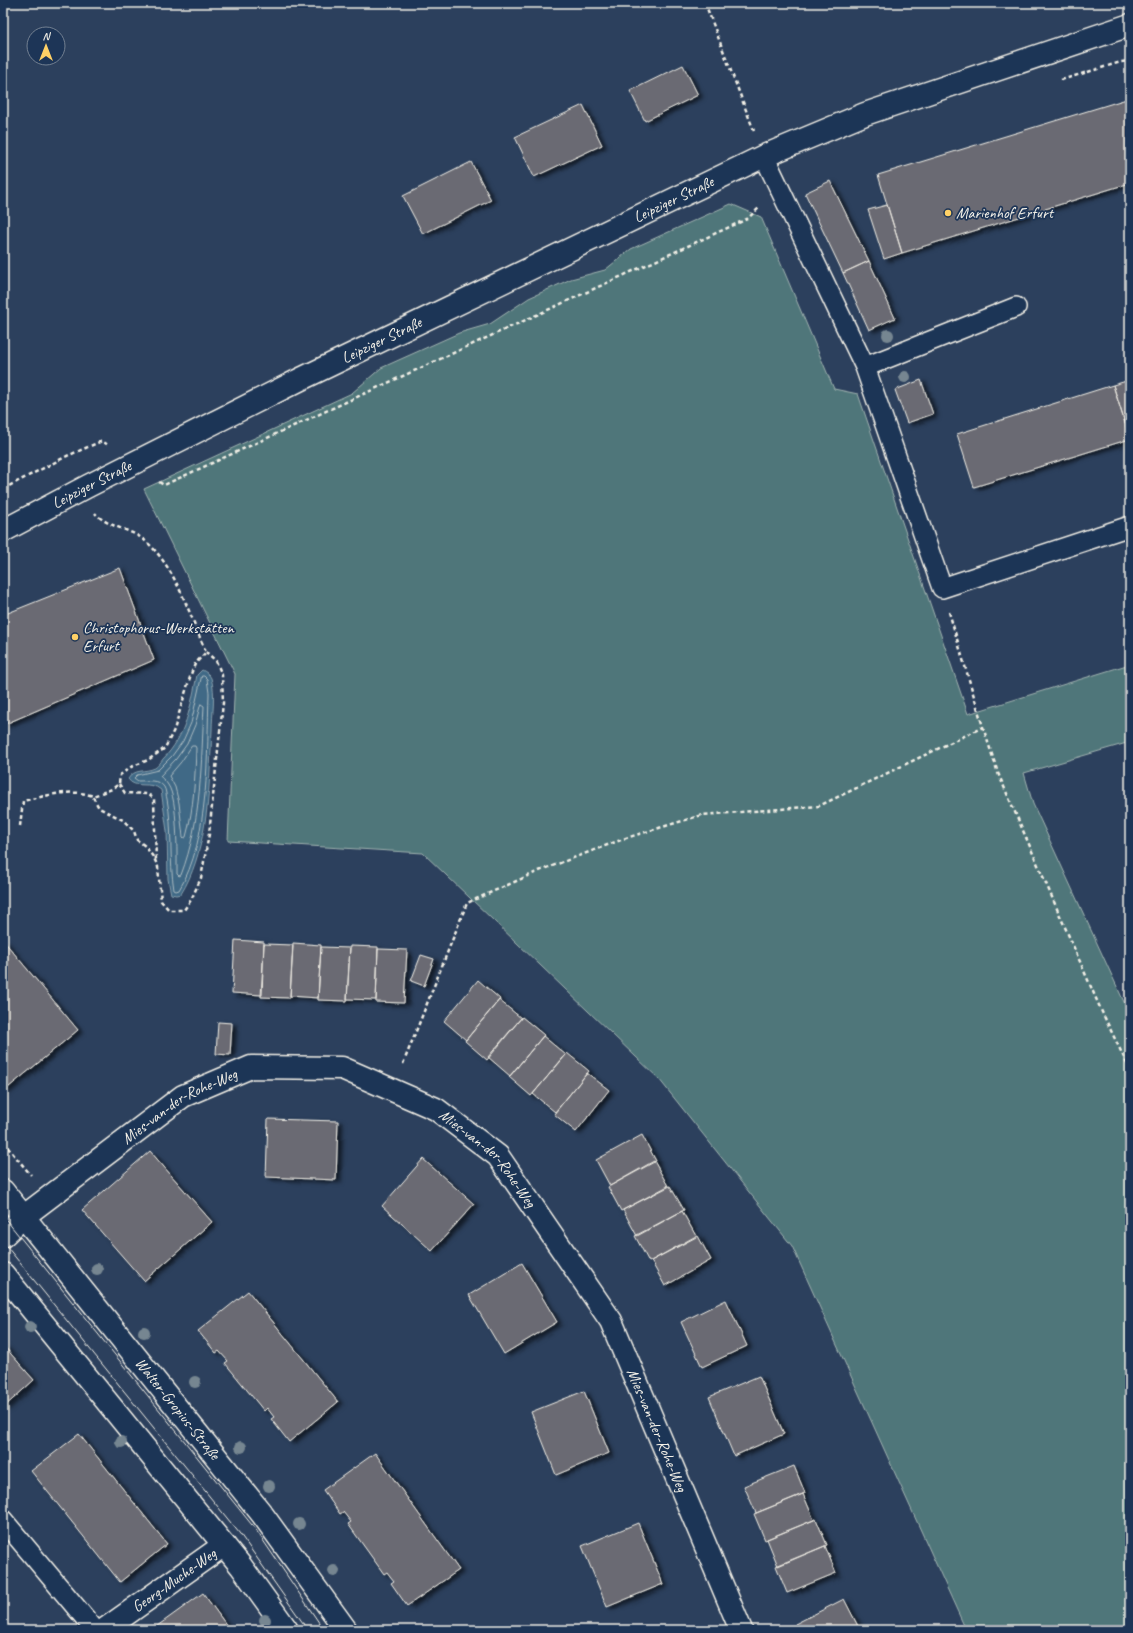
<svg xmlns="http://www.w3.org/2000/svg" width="1133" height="1633" font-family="Caveat,sans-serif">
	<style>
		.green { fill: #4f767a; stroke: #a2b4b1 }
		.water { fill: #3f6986; stroke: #879fad }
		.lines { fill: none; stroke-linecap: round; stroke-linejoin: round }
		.shore { stroke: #acbbc1; stroke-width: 1 }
		.building { fill: #6a6a73; stroke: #f4f1e8; filter: url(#shadow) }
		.service-casing { stroke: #f4f1e8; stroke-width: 22 }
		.minor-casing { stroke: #f4f1e8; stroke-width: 25 }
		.secondary-casing { stroke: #f4f1e8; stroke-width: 25 }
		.path { stroke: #f4f1e8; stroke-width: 2.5; stroke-dasharray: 4 3; stroke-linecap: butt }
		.service { stroke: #1d3557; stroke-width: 19 }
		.minor { stroke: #1d3557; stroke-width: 22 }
		.secondary { stroke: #1d3557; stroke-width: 22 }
		.tram { stroke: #f4f1e8; stroke-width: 1 }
		.tree { fill: #768691 }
		.poi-dot { fill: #ffd166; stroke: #1d3557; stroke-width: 1.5 }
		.labels { text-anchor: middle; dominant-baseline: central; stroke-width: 3.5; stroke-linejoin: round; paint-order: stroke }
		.street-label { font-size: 16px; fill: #f4f1e8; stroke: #1d3557 }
		.poi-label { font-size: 16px; fill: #f4f1e8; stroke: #1d3557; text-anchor: start }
	</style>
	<defs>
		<filter id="shadow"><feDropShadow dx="4.5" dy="2.5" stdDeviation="2" flood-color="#0009"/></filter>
	</defs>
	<rect width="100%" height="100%" fill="#2c405d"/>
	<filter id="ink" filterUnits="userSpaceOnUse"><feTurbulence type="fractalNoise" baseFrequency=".025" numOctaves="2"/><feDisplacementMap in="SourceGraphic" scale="8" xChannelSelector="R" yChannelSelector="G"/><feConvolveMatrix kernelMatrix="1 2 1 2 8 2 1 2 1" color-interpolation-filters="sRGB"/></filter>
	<g filter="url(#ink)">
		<!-- green -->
		<path class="green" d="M731 204 761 217 834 389 858 394 968 714 1130 664V742L1024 773 1033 804 1130 1015V1630H966L792 1246 659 1079 423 853 228 841 235 674 144 489 352 393 381 368 459 333 490 324 529 298 571 279 605 270 631 249Z"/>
		<!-- water -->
		<path class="water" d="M202 670C206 672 209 674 211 678 216 694 212 714 212 730 210 763 210 796 204 828 200 850 193 875 181 894L176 895 171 894 168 879 167 831 161 790C150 780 135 790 128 779 135 768 144 773 155 768 158 766 161 762 163 759 186 736 191 705 197 675Z"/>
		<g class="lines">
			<!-- shore -->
			<path class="shore" d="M202 676H204L207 679 209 693C207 752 210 840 179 890L176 891 174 890C169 860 173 829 167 799 166 796 166 790 164 787 159 779 146 781 138 781L134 778 137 775 158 770 172 756 183 741 191 723Z
				M201 704 204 706C201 763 202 820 181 875L179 876 177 874C177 855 178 799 168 785 166 781 162 779 160 776L176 759 187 744 195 725Z
				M192 746H195L196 748C195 777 194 808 186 837L184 838 183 837 179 803 175 787 169 776 181 762Z"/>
		</g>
		<!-- building -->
		<path class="building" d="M683 65 698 95 645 121 630 91Z
			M1130 98V183L902 253 878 175Z
			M583 105 602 145 534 177 515 137Z
			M471 162 491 200 423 234 403 196Z
			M830 181 869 261 843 273 805 193Z
			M887 205 902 253 884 259 868 210Z
			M869 261 895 318 869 330 843 273Z
			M921 380 933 414 907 423 895 390Z
			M1130 380V439L1113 385Z
			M1113 385 1130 439 974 487 957 434Z
			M120 568 154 660 3 725V615Z
			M3 940 78 1030 3 1092Z
			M235 940 264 942 262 995 232 993Z
			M293 943 321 945 318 998 290 996Z
			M264 944 293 945 290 998 261 997Z
			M350 946 378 947 376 1000 347 999Z
			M321 947 350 948 347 1001 318 1000Z
			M378 949 407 950 404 1003 376 1002Z
			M421 955 434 959 424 986 411 981Z
			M478 980 500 999 466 1040 444 1021Z
			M499 1000 521 1018 487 1060 465 1041Z
			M522 1017 544 1035 510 1076 488 1057Z
			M218 1022 232 1023 230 1055 216 1054Z
			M543 1036 566 1055 531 1096 509 1077Z
			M567 1053 589 1071 555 1112 533 1094Z
			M587 1073 609 1090 576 1132 554 1114Z
			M268 1119 338 1121 336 1180 266 1177Z
			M642 1135 656 1161 610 1186 596 1160Z
			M150 1151 212 1222 144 1281 82 1210Z
			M423 1159 474 1204 432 1251 382 1206Z
			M654 1161 668 1186 621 1211 608 1187Z
			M670 1186 684 1210 637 1236 623 1210Z
			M682 1211 696 1236 649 1262 635 1236Z
			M698 1236 711 1260 665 1286 651 1261Z
			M522 1263 557 1322 504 1354 469 1295Z
			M248 1291 338 1402 289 1442 271 1419 274 1417 267 1408 264 1411 225 1363 228 1361 219 1351 216 1353 198 1331Z
			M726 1300 747 1346 702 1367 681 1322Z
			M3 1345 34 1380 3 1408Z
			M759 1376 784 1434 734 1456 709 1397Z
			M584 1391 609 1453 556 1475 531 1412Z
			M79 1434 167 1544 120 1582 31 1471Z
			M375 1453 459 1570 407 1606 391 1583 394 1581 390 1576 387 1572 384 1574 348 1524 351 1522 343 1512 340 1514 323 1490Z
			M794 1466 805 1493 756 1513 744 1486Z
			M803 1494 814 1520 765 1540 754 1514Z
			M816 1519 827 1545 778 1566 767 1539Z
			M638 1523 663 1584 607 1607 582 1546Z
			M825 1546 836 1573 787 1593 776 1566Z
			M203 1593 230 1630H154L153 1629Z
			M844 1599 860 1630H798L795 1624Z
			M497 1625 501 1630H489Z"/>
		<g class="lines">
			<defs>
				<path id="service" d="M764 156 865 367 942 588 1130 526
					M865 367 1016 307
					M3 1520 95 1630"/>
				<g id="minor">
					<path id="s1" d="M3 1191 262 1514 346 1630"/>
					<path id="s2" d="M3 1236 23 1217 183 1096 251 1067 342 1068 436 1109 498 1156 611 1321 741 1630"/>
					<path d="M3 1274 241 1566 287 1630"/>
					<path id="s3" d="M104 1630 224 1545"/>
				</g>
				<g id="secondary">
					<path id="s4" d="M3 531 88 486 301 379 764 156 865 114 1130 25"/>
				</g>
			</defs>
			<!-- service casing -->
			<use href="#service" class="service-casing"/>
			<!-- minor casing -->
			<use href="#minor" class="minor-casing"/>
			<!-- secondary casing -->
			<use href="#secondary" class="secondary-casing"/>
			<!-- path -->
			<path class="path" d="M705 3 754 131
				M1061 80 1121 62 1130 61
				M159 482 164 485 747 219 760 207
				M3 489 67 456 102 441 108 445
				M949 612 983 727 998 773 1101 1010 1130 1070
				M119 784 125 793 148 794 154 799 156 861
				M93 797 99 808 123 820 134 831 137 840 145 846 154 858 158 867 161 901 169 910H184L191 900 201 878 209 834 223 703 222 675 216 661 206 652
				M20 826 23 801C45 796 71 788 93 796L112 789 119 784 120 775 131 767 148 760 165 748 174 730 191 674 195 664 206 652C190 616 175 564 143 539 128 528 107 527 95 513
				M403 1064 467 903 539 871 626 838 702 815 819 806 983 727
				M3 1142 31 1175"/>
			<!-- service -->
			<use href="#service" class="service"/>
			<!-- minor -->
			<use href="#minor" class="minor"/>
			<!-- secondary -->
			<use href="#secondary" class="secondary"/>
			<!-- tram -->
			<path class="tram" d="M3 1216 256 1530 324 1630
				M3 1242 240 1534 308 1630"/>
		</g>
		<!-- trees -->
		<g class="tree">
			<circle cx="888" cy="335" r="6"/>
			<circle cx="905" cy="377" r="6"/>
			<circle cx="97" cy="1269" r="6"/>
			<circle cx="30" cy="1327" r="6"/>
			<circle cx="144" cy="1332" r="6"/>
			<circle cx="195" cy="1382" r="6"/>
			<circle cx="121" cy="1442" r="6"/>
			<circle cx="241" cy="1447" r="6"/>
			<circle cx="269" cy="1486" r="6"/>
			<circle cx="299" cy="1524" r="6"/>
			<circle cx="334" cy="1571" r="6"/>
			<circle cx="265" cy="1620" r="6"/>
		</g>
	</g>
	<!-- markers -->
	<g class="poi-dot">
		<circle cx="948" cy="213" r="4"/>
		<circle cx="75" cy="637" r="4"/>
	</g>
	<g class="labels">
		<!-- street labels -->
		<g class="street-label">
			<text stroke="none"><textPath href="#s4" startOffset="748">Leipziger Straße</textPath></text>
			<text stroke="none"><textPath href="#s4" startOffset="424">Leipziger Straße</textPath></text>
			<text stroke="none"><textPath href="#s4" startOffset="100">Leipziger Straße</textPath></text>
			<text stroke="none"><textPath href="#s2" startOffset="220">Mies-van-der-Rohe-Weg</textPath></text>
			<text stroke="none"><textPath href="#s2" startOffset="568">Mies-van-der-Rohe-Weg</textPath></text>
			<text stroke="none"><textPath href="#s1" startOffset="279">Walter-Gropius-Straße</textPath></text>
			<text stroke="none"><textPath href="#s2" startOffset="892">Mies-van-der-Rohe-Weg</textPath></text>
			<text stroke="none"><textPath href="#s3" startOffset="86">Georg-Muche-Weg</textPath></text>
		</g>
		<!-- poi labels -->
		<g class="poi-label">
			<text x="956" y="213">Marienhof Erfurt</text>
			<text x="83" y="628">Christophorus-Werkstätten<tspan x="83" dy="18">Erfurt</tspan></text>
		</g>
	</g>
	<!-- margin -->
	<rect width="1133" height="1633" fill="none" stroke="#1d3557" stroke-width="16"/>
	<rect x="8" y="8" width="1117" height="1617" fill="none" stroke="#f4f1e8" stroke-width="1.5" filter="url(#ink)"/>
	<!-- north arrow -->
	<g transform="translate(46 46)"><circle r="19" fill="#1d3557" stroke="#738091"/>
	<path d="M0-3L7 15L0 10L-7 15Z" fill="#ffd166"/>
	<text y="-6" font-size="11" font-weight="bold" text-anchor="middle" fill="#f4f1e8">N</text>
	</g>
</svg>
